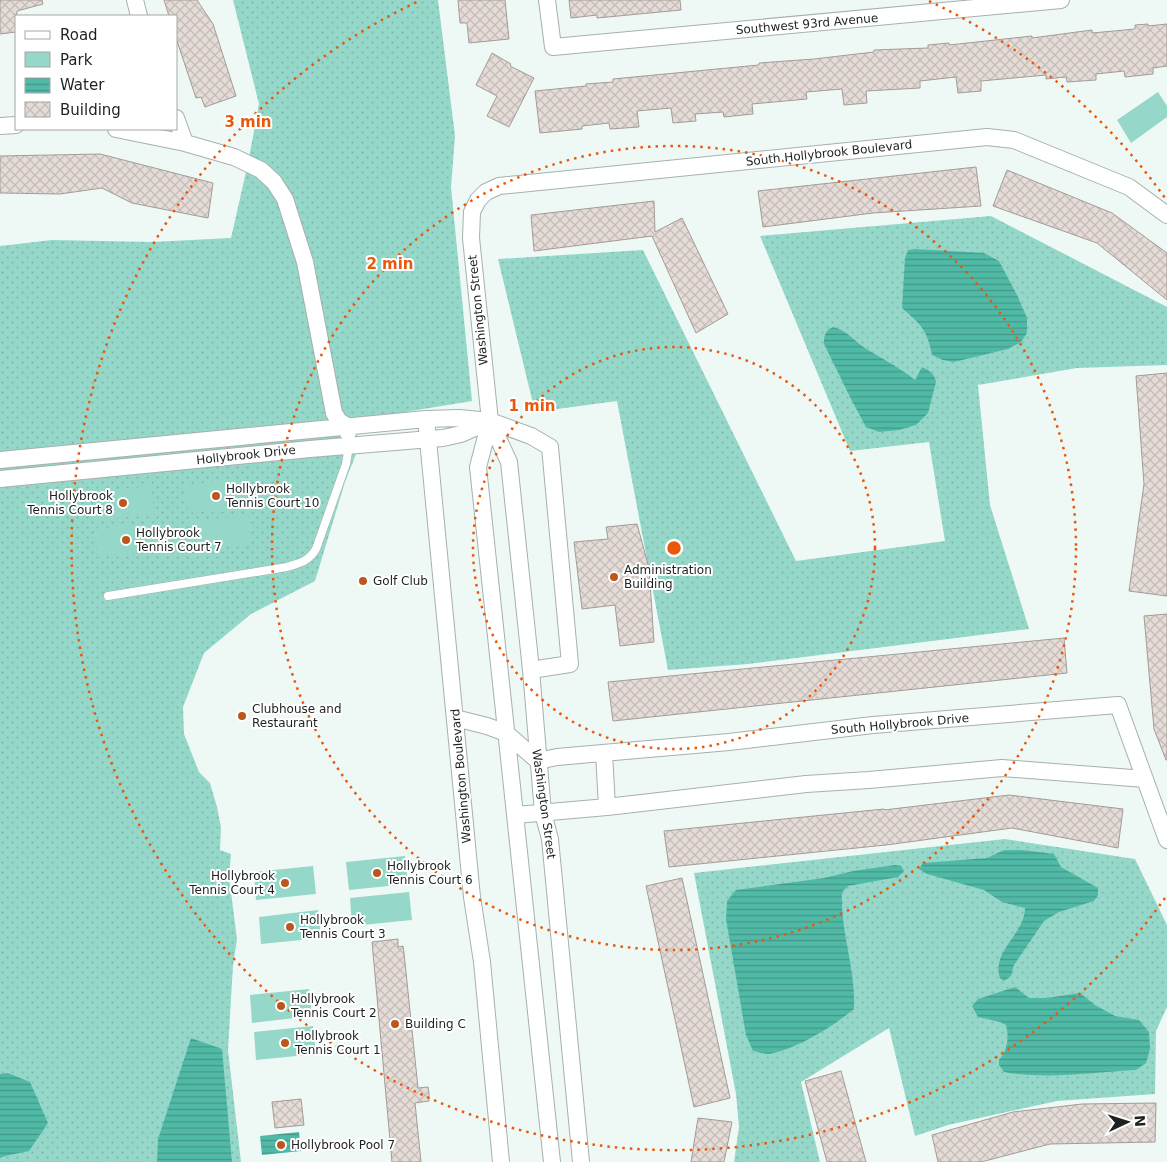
<svg xmlns="http://www.w3.org/2000/svg" width="1167" height="1162" font-family="'DejaVu Sans',sans-serif">
	<style>
		.grass { fill: url(#grass-dots) }
		.green { fill: #95d8ca }
		.water { fill: url(#water-rules) }
		.building { fill: url(#building-cross-hatch); stroke: #a49b97 }
		.lines { fill: none; stroke-linecap: round; stroke-linejoin: round }
		.lane-casing { stroke: #a6b1ae; stroke-width: 9 }
		.street-casing { stroke: #a6b1ae; stroke-width: 18 }
		.lane { stroke: #fff; stroke-width: 8 }
		.street { stroke: #fff; stroke-width: 16 }
		.ring { fill: none; stroke: #e8590c; stroke-width: 2.5; stroke-dasharray: 2.5 5 }
		.poi-dot { fill: #ba561e; stroke: #fff; stroke-width: 2 }
		.labels { text-anchor: middle; dominant-baseline: central; stroke-width: 4; stroke-linejoin: round; paint-order: stroke }
		.street-label { font-size: 12px; fill: #1d2120; stroke: #fff }
		.poi-label { font-size: 12px; fill: #1d2120; stroke: #fff; text-anchor: start }
		.centre { fill: #e8590c; stroke: #fff; stroke-width: 2.5 }
		.ring-label { font-size: 15px; text-anchor: middle; font-weight: bold; fill: #e8590c; stroke: #fff; stroke-width: 4; stroke-linejoin: round; paint-order: stroke }
	</style>
	<defs>
		<pattern id="grass-dots" width="8" height="8" patternUnits="userSpaceOnUse" patternTransform="scale(1.25)"><rect width="8" height="8" fill="#95d8ca"/><path d="M2 2h.1M6 6h.1" fill="none" stroke="#80b9ad" stroke-width="1.8" stroke-linecap="round"/></pattern>
		<pattern id="water-rules" width="6" height="5" patternUnits="userSpaceOnUse" patternTransform="scale(1.25)"><rect width="6" height="5" fill="#50baa7"/><path d="M0 2.5h6" fill="none" stroke="#429788"/></pattern>
		<pattern id="building-cross-hatch" width="8" height="8" patternUnits="userSpaceOnUse" patternTransform="scale(1.25)"><rect width="8" height="8" fill="#e5dbd7"/><path d="M0 0l8 8M0 8l8-8" fill="none" stroke="#c4bcb8"/></pattern>
	</defs>
	<rect width="100%" height="100%" fill="#eef9f6"/>
	<!-- grass -->
	<path class="grass" d="M233 0H438L455 136 451 187 472 401 363 419 354 434 356 454 345 482 315 581 251 614 204 653 183 707 184 734 199 772 210 783 217 807 221 827 220 850 231 854 229 877 237 939 233 965 228 1050 241 1162H0V246L52 240 152 242 231 238 248 163 259 104Z
		M991 216 1167 307V365L1077 368 978 385 990 505 1029 629 748 664 668 670 617 401 535 412 498 259 643 250 796 561 945 541 929 442 850 451 760 236Z
		M1005 839 1135 859 1167 925V1007L1156 1031 1155 1094 1057 1101 948 1125 915 1136 889 1028 801 1082 820 1162H734L739 1127 736 1094 694 873Z"/>
	<!-- green -->
	<path class="green" d="M1158 92 1167 106V117L1131 143 1117 120Z
		M244 479 248 506 188 513 185 485Z
		M151 486 154 514 94 520 92 492Z
		M248 515 251 543 191 549 189 521Z
		M154 523 157 550 98 557 95 529Z
		M405 856 408 884 349 890 346 862Z
		M313 866 316 894 256 900 254 872Z
		M409 892 412 920 352 926 350 898Z
		M318 910 321 938 261 944 259 917Z
		M309 989 312 1016 252 1023 250 995Z
		M313 1026 316 1054 256 1060 254 1032Z"/>
	<!-- water -->
	<path class="water" d="M915 249 984 253 999 261 1017 295 1027 318V333L1021 342 1008 349 954 362 943 360 932 355C927 329 921 325 902 308L905 258 908 250Z
		M833 327C847 330 854 341 865 348 882 359 899 367 915 380L922 367C929 370 935 374 936 382L928 413 916 425 899 430 879 432 866 427 851 399 824 344C824 335 825 331 833 327Z
		M1004 850H1023L1054 854 1061 867 1098 888V895L1094 901 1059 912 1044 921 1014 965 1011 976 1004 981 1000 978C991 951 1025 934 1025 908L1002 902 984 890 927 874 919 869 923 863 987 858Z
		M895 865 901 866 904 871 898 877 848 886 842 892C840 931 856 969 854 1009 832 1027 797 1049 769 1054 764 1054 758 1052 753 1051L746 1035 726 919 727 901 736 890 824 878 853 871Z
		M1015 987 1029 998H1047L1080 993 1095 1005 1115 1016 1139 1020 1149 1032 1150 1049 1146 1063 1136 1070C1093 1072 1048 1080 1004 1072L999 1065V1060C1008 1050 1009 1037 1006 1025L1000 1022 978 1017 972 1006 978 999Z
		M191 1038 222 1049 232 1162H157L158 1139Z
		M8 1073 30 1082 48 1123 29 1151 5 1156 0 1158V1074Z
		M299 1132 301 1151 262 1155 260 1136Z"/>
	<!-- building -->
	<path class="building" d="M0 0H42L43 4 17 11 16 32 0 34Z
		M164 0H197L213 24 236 96 205 107 201 97 196 98 176 38V16H169Z
		M458 0H505L509 39 469 43 467 23H460Z
		M569 0H680L681 10 597 18V15L571 18Z
		M1148 24V26L1167 24V66L1153 68V74L1125 77 1124 71 1096 74V80L1067 82 1066 77 1046 79V75L981 81V91L958 93 956 77 920 81V88L866 91 867 103 844 105 842 89 806 92 807 99 752 104 753 114 724 117 723 112 695 114 696 121 673 123 671 108 637 111 639 127 610 129 609 123 582 126V129L540 133 535 91 586 86V84L613 82V79L759 65V63L814 59 874 52V50L928 48V45L949 43V45L1032 36V38L1092 30V33L1135 29V25Z
		M492 53 511 64 510 66 534 78 509 127 487 116 497 96 476 85Z
		M100 154 213 183 208 218 132 203 102 188 60 194 0 193V156Z
		M976 167 981 206 873 213 763 227 758 191Z
		M1007 170 1112 213 1167 253V300L1097 243 993 206Z
		M654 201 655 232 682 218 728 314 696 333 652 236 534 251 531 215Z
		M1167 373V596L1129 591 1144 484 1136 376Z
		M637 524 649 568 654 642 620 646 615 605 582 609 574 542 608 539 606 527Z
		M1167 614V760H1166L1154 729 1144 616Z
		M1064 638 1067 673 613 721 608 682Z
		M1009 795 1123 809 1118 848 1012 828 886 845 669 867 664 831 884 809V810Z
		M682 878 730 1098 694 1107 646 886Z
		M398 939V947L403 946 404 953 418 1088 428 1087 429 1094V1101L415 1103 421 1162H392L372 942Z
		M841 1071 866 1162H827L805 1081Z
		M301 1099 304 1125 275 1128 272 1102Z
		M1156 1103 1155 1142 1050 1144 981 1162H938L932 1135 1013 1112 1082 1104Z
		M698 1118 732 1122 724 1162H691Z"/>
	<g class="lines">
		<defs>
			<path id="lane" d="M108 596 287 567C300 563 309 561 316 549L346 464 349 446"/>
			<path id="street" d="M135 0 139 16
				M547 0 553 47 1061 0
				M176 118 185 143
				M0 126 16 125
				M116 129 185 143 234 157 261 170 274 182 285 199 305 262 334 413 339 421 347 426 348 433
				M426 419 472 897 482 962 501 1162
				M490 421 478 467 552 1162
				M0 460 426 419 459 418 490 421 531 436 550 447 570 664 531 670
				M0 479 310 449 443 438 461 434 488 422
				M455 718 487 726 506 733 538 761 557 757 729 742 873 725 1118 705 1167 840
				M604 753 607 807
				M516 815 607 807 806 784 869 780 1002 768 1145 779
				M581 1162 550 839 543 813 531 670 509 462 490 421 471 238 472 212 478 200 486 192 499 186 987 137 1014 140 1129 187 1167 215"/>
		</defs>
		<!-- lane casing -->
		<use href="#lane" class="lane-casing"/>
		<!-- street casing -->
		<use href="#street" class="street-casing"/>
		<!-- lane -->
		<use href="#lane" class="lane"/>
		<!-- street -->
		<use href="#street" class="street"/>
	</g>
	<!-- distance rings -->
	<g class="ring">
		<circle cx="674" cy="548" r="201"/>
		<circle cx="674" cy="548" r="402"/>
		<path d="M1165 898A603 603 0 1 1 419 1M929 1A603 603 0 0 1 1165 198"/>
	</g>
	<!-- markers -->
	<g class="poi-dot">
		<circle cx="216" cy="496" r="5"/>
		<circle cx="123" cy="503" r="5"/>
		<circle cx="126" cy="540" r="5"/>
		<circle cx="614" cy="577" r="5"/>
		<circle cx="363" cy="581" r="5"/>
		<circle cx="242" cy="716" r="5"/>
		<circle cx="377" cy="873" r="5"/>
		<circle cx="285" cy="883" r="5"/>
		<circle cx="290" cy="927" r="5"/>
		<circle cx="281" cy="1006" r="5"/>
		<circle cx="395" cy="1024" r="5"/>
		<circle cx="285" cy="1043" r="5"/>
		<circle cx="281" cy="1145" r="5"/>
	</g>
	<g class="labels">
		<!-- street labels -->
		<g class="street-label">
			<text transform="translate(807 24) rotate(-5)">Southwest 93rd Avenue</text>
			<text transform="translate(829 153) rotate(-6)">South Hollybrook Boulevard</text>
			<text transform="translate(478 310) rotate(-96)">Washington Street</text>
			<text transform="translate(246 455) rotate(-6)">Hollybrook Drive</text>
			<text transform="translate(900 724) rotate(-5)">South Hollybrook Drive</text>
			<text transform="translate(461 776) rotate(-95)">Washington Boulevard</text>
			<text transform="translate(544 804) rotate(82)">Washington Street</text>
		</g>
		<!-- poi labels -->
		<g class="poi-label">
			<text x="226" y="489">Hollybrook<tspan x="226" dy="14">Tennis Court 10</tspan></text>
			<text x="113" y="496" text-anchor="end">Hollybrook<tspan x="113" dy="14">Tennis Court 8</tspan></text>
			<text x="136" y="533">Hollybrook<tspan x="136" dy="14">Tennis Court 7</tspan></text>
			<text x="624" y="570">Administration<tspan x="624" dy="14">Building</tspan></text>
			<text x="373" y="581">Golf Club</text>
			<text x="252" y="709">Clubhouse and<tspan x="252" dy="14">Restaurant</tspan></text>
			<text x="387" y="866">Hollybrook<tspan x="387" dy="14">Tennis Court 6</tspan></text>
			<text x="275" y="876" text-anchor="end">Hollybrook<tspan x="275" dy="14">Tennis Court 4</tspan></text>
			<text x="300" y="920">Hollybrook<tspan x="300" dy="14">Tennis Court 3</tspan></text>
			<text x="291" y="999">Hollybrook<tspan x="291" dy="14">Tennis Court 2</tspan></text>
			<text x="405" y="1024">Building C</text>
			<text x="295" y="1036">Hollybrook<tspan x="295" dy="14">Tennis Court 1</tspan></text>
			<text x="291" y="1145">Hollybrook Pool 7</text>
		</g>
	</g>
	<circle cx="674" cy="548" r="8" class="centre"/>
	<g class="ring-label">
		<text x="248" y="127">3 min</text>
		<text x="390" y="269">2 min</text>
		<text x="532" y="411">1 min</text>
	</g>
	<!-- legend -->
	<rect x="15" y="15" width="162" height="115" fill="#ffffff" stroke="#a5a6a6"/>
	<rect x="25" y="31" width="25" height="8" fill="#ffffff" stroke="#a5a6a6"/>
	<text x="60" y="40" font-size="15" fill="#1d2120">Road</text>
	<rect x="25" y="52" width="25" height="15" fill="#95d8ca" stroke="#a5a6a6"/>
	<text x="60" y="65" font-size="15" fill="#1d2120">Park</text>
	<rect x="25" y="78" width="25" height="15" fill="url(#water-rules)" stroke="#a5a6a6"/>
	<text x="60" y="90" font-size="15" fill="#1d2120">Water</text>
	<rect x="25" y="102" width="25" height="15" fill="url(#building-cross-hatch)" stroke="#a5a6a6"/>
	<text x="60" y="115" font-size="15" fill="#1d2120">Building</text>
	<!-- north arrow -->
	<g transform="translate(1127 1122) rotate(86)" stroke="#ffffff" stroke-width="4" paint-order="stroke">
	<path d="M0-4L9 19L0 12L-9 19Z" fill="#1d2120"/>
	<text y="-8" font-size="14" font-weight="bold" text-anchor="middle" fill="#1d2120">N</text>
	</g>
</svg>
